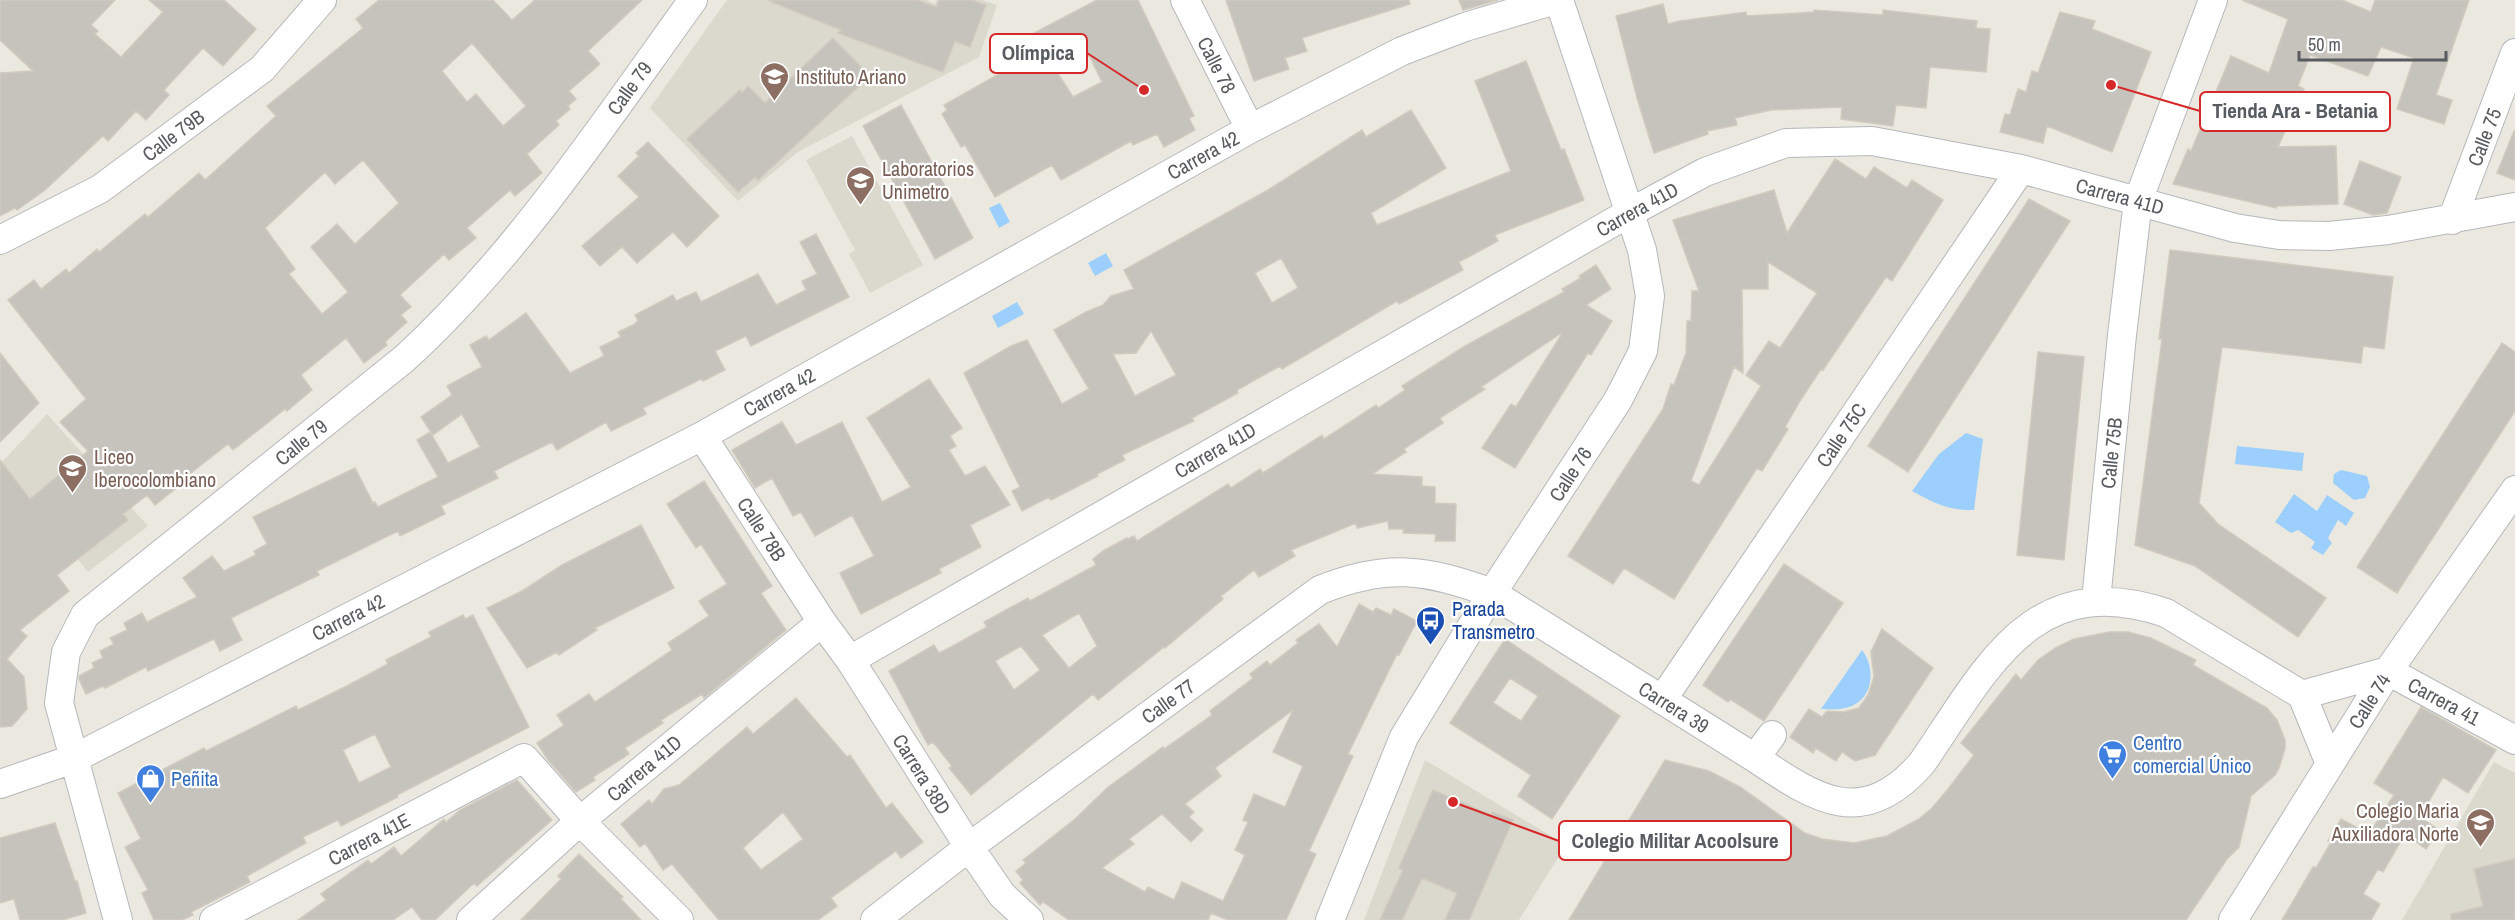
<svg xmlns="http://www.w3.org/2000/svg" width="2515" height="920" font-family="'Archivo Narrow',sans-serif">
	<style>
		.education { fill: #dbd8cd }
		.water { fill: #9ccffe }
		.building { fill: #c6c3bc; stroke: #d0cbbe; stroke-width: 1.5; fill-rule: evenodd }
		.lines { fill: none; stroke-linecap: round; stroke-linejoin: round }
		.minor-casing { stroke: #b5b7bc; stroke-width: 30 }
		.minor { stroke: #fff; stroke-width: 28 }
		.labels { text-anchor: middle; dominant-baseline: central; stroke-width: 4.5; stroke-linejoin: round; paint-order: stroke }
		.street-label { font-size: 20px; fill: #585b60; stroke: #fff }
		.education-label { font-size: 20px; fill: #785e54; stroke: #fff; text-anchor: start }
		.transit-label { font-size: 20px; fill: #164399; stroke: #fff; text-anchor: start }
		.shop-label { font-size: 20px; fill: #366cbe; stroke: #fff; text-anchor: start }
		.leader { fill: none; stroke: #d62828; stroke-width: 2 }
		.callout-dot { fill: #d62828; stroke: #fff; stroke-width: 2 }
		.callout { fill: #fff; stroke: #d62828; stroke-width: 2 }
		.callout-label { font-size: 21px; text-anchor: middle; font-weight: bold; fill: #585b60 }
	</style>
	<rect width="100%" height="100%" fill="#ebe9df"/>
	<!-- education -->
	<path class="education" d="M727 0H926L935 4 937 0H982L997 5 979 57 798 152 738 201 650 108Z
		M852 136 923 265 870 293 849 254 855 250 806 160Z
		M47 414 148 526 88 572 2 462Z
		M1425 760 1566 845 1519 920H1364Z
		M2494 762 2515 773V920H2402Z"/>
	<!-- water -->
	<path class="water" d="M1000 203 1010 222 999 228 989 208Z
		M1106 253 1113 266 1095 276 1088 263Z
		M1017 302 1024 314 998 328 992 316Z
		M1966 433 1983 439 1974 510C1951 511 1933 503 1912 491L1939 454Z
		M2237 446 2304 453 2302 471 2235 464Z
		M2341 470 2367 476 2370 487 2365 498 2354 500 2333 483 2334 474Z
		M2294 494 2317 511 2327 495 2354 513 2346 526 2338 520 2328 538 2332 543 2323 555 2311 548 2315 542 2298 530 2291 533 2275 522Z
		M1862 650C1877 670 1873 702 1845 708 1838 710 1829 709 1821 709Z"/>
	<!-- building -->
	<path class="building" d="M0 0H115L91 25 98 31 95 34 121 57 163 12 149 0H224L256 29 223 66 203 48 164 90 169 95 146 120 136 111 108 141 103 136 45 190 17 210 15 208 0 216V73L33 71 0 40Z
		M379 0H493L512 20 535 0H642L588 51 600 64 569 91 576 99 568 106 570 109 556 121 559 125 527 154 542 173 515 196 510 190 467 228 476 238 449 260 444 254 400 295 411 307 401 315 407 322 385 342 387 345 364 363 346 338 301 375 312 390 287 411 285 409 233 450 228 444 182 480 184 482 155 505 147 495 123 514 128 520 57 575 69 591 20 630 27 636 7 659 24 677 27 709 12 726 0 727V460L30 499 88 451 60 422 86 399 8 300 34 280 41 289 66 269 69 273 97 249 99 252 145 214 148 217 199 173 205 180 276 116 267 106 363 28 356 19ZM472 43 526 106 503 126 476 94 467 102 442 71ZM363 160 399 203 355 244 337 224 311 247 348 292 322 314 289 274 295 269 265 228 325 172 335 184Z
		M767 0H917L936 7 939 0H972L986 5 970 47 955 41 943 72 838 33 841 30Z
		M1097 0H1138L1194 116 1189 118 1195 130 1164 147 1157 134 1133 145 1131 141 1061 180 1052 165 995 197 965 145 961 147 942 114 947 110 944 105 999 74 990 56ZM1089 55 1102 82 1073 97 1057 72Z
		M1226 0H1409L1410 4 1302 38 1307 51 1285 58 1289 69 1254 81Z
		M1459 0H1498L1463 10Z
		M2242 0H2342L2371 12 2375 0H2469L2436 95 2452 100 2444 124 2397 109 2414 58 2381 47 2368 76 2310 55 2298 86 2304 89 2278 147 2336 146 2338 204 2277 206 2276 208 2173 184 2188 149 2191 151 2231 56 2269 73 2288 19Z
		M1663 4 1668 24 1680 21 1746 12 1747 16 1814 12V10L1883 15V10L1977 21 1976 28 1990 29 1986 72 1930 67 1926 108 1896 105 1893 126 1841 119 1842 107 1771 110 1735 118 1737 125 1707 131 1708 134 1654 153 1637 98 1616 16Z
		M2060 12 2095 21 2092 29 2151 52 2112 152 2047 126 2043 143 2000 132 2005 114 2010 115 2018 89 2026 92 2032 71 2038 73Z
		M833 38 870 76 758 180 755 177 738 192 687 139 740 90 742 93 748 86 765 103Z
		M1526 61 1561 150 1564 149 1584 200 1495 235 1498 241 1459 262 1463 270 1399 304 1397 301 1282 369 1280 366 1237 390 1238 393 1192 418 1194 421 1122 455 1125 460 1097 474 1098 476 1051 500 1049 497 1022 511 1012 491 1020 487 964 373 1011 346 1027 340 1062 404 1089 389 1054 330 1086 312 1103 305 1111 296 1134 289 1124 270 1268 190 1362 130 1366 137 1411 110 1446 168 1371 213 1377 225 1511 171 1475 81ZM1281 258 1298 288 1272 303 1255 273ZM1151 331 1176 375 1135 396 1113 354 1136 353Z
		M901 105 973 238 935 259 863 126Z
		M2514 131H2515V180L2497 173Z
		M648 142 719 216 687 247 673 232 637 263 622 247 600 266 582 246 639 197 618 176 639 156 636 153Z
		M1835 159 1866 179 1874 167 1907 188 1912 180 1943 200 1892 281 1886 277 1823 370 1821 369 1800 401 1785 427 1788 429 1762 471 1757 468 1674 599 1624 568 1613 584 1568 556 1663 409 1671 384 1674 385 1686 353 1687 321H1691L1692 291H1699L1673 220 1774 190 1787 233ZM1768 262 1817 293 1780 348 1769 341 1746 375 1761 386 1699 485 1691 481 1734 367 1743 373 1742 289H1768Z
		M2360 161 2401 177 2387 213 2373 215 2344 204Z
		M2029 199 2070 221 1908 472 1868 446Z
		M816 234 849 297 751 346 746 336 715 351 725 370 703 381 701 379 643 408 646 414 611 431 606 422 557 450 552 442 494 471 498 478 441 506 445 514 400 536 398 531 317 571 319 575 231 618 242 640 220 651 214 639 148 671 146 667 105 688 103 686 86 694 79 679V676L94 668 92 663 103 658 100 651 114 644 110 638 127 630 124 623 142 613 147 622 197 597 183 578 212 556 224 571 256 555 254 551 267 544 253 517 355 468 373 503 375 502 378 507 438 477 417 440 430 432 448 463 480 447 462 414 433 435 421 417 452 395 447 386 482 367 470 345 486 336 489 340 526 313 570 373 604 356 600 347 621 337 618 332 635 324 638 320 635 315 673 295 676 301 696 292 701 302 758 274 776 305 806 290 802 281 817 274 800 242Z
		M2170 250 2393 277 2384 349 2363 346 2361 363 2222 347 2199 503 2218 524 2326 598 2298 637 2195 566 2135 545 2162 339H2159Z
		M1596 265 1611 289 1586 305 1612 321 1591 355 1588 353 1515 468 1482 448 1511 404 1516 407 1563 332 1481 387 1485 389 1440 418 1443 423 1404 449 1406 452 1372 474 1422 477V486L1435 487V503L1456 504 1455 541H1435L1436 534 1403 533 1404 529H1389L1388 521 1357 528 1356 523 1291 550 1295 556 1259 577 1254 570 1221 596 1223 599 1165 648 1164 647 1098 700 1093 694 971 795 949 768 952 766 933 742 928 745 889 671 934 645 939 653 951 647 987 627 984 622 1028 598 1030 601 1096 565 1093 559 1103 551 1127 538 1128 539 1134 536 1137 541 1228 484 1231 488 1260 469 1263 473 1322 435 1324 439 1376 405 1378 408 1405 390 1402 386 1465 346 1564 292 1562 289 1581 278 1579 276ZM1079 613 1097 646 1069 668 1042 635ZM1021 646 1040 670 1014 690 995 661Z
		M2502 343 2515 352V411L2397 593 2357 567Z
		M2038 352 2084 357 2064 560 2017 555Z
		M0 353 39 403 0 442Z
		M929 379 962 428 950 436 956 446 949 450 965 476 985 466 1010 505 970 525 981 547 939 569 941 573 861 614 840 573 874 556 852 515 815 536 801 512 793 516 772 478 755 488 732 450 782 422 796 445 842 422 882 502 911 487 867 418Z
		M704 481 772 586 761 593 786 630 704 698 702 694 661 720 663 723 625 748 629 754 593 777 595 780 576 792 548 760 537 743 564 725 557 715 589 694 595 702 672 650 668 643 709 616 699 601 727 584 701 544 696 548 667 504Z
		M641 525 674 588 595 628 597 630 559 655 557 652 527 668 487 608 522 591 562 565Z
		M1784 564 1843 603 1764 721 1730 699 1728 702 1703 685Z
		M1359 604 1373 612 1376 608 1391 615 1394 609 1417 621 1399 655 1397 654 1348 754 1353 756 1309 851 1316 854 1286 920H1228L1211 913 1208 920H1069L1043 902 1040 905 1020 883 1023 880 1016 871 1026 863 1023 860 1075 819 1107 788 1163 747 1164 749 1212 715 1210 711 1253 678 1250 674 1267 661 1270 665 1298 643 1296 640 1319 624 1337 647ZM1293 710 1273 752 1303 766 1285 807 1254 794 1243 820 1248 822 1235 850 1245 855 1223 901 1182 882 1174 900 1148 887 1145 892 1102 868 1134 844 1129 839 1162 814 1191 842 1203 830 1189 817 1194 812 1185 804 1221 776 1215 768Z
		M463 615 465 619 473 615 529 727 397 795 398 797 341 826 338 820 303 837 306 843 247 876 250 882 191 912 193 915 182 920H154L142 893 148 890 125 847 141 839 118 793 204 748 206 751 296 706 298 710 347 686 388 664 386 660 431 637 429 632ZM375 734 391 767 359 783 343 750Z
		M1882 629 1933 668 1875 755 1855 761 1842 752 1836 761 1816 748 1813 753 1790 737 1809 709 1822 717 1827 711 1843 712 1859 708 1868 695 1874 677 1871 652Z
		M2109 632H2128L2151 638 2196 660 2193 665 2267 708 2277 720 2285 740V749L2279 768 2275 775 2251 796 2239 847 2227 859 2186 920H1569L1665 760 1709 771 1740 787 1805 833 1822 839 1854 843 1887 836 1919 819 1932 808 1948 789 1974 755 1961 743 2016 674 2021 680 2038 660 2057 647 2074 639Z
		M1505 639 1620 716 1552 819 1518 796 1531 775 1450 723ZM1510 678 1538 696 1521 721 1493 703Z
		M796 698 847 757 850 755 886 808 892 803 923 842 901 858 896 851 831 898 837 906 818 920H719L672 864 663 870 645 843 640 847 621 824 649 800 652 804 664 789 679 785 747 727 753 734ZM783 812 803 839 761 870 743 848Z
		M2421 707 2496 750 2468 793 2443 777 2420 817 2439 830 2426 849 2405 834 2383 872 2378 869 2363 894 2380 904 2371 920H2282L2313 867 2316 868 2331 842 2328 841 2341 819 2369 834 2394 795 2374 783Z
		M517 780 552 820 477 886 474 883 435 920H422L412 907 393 920H298L326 900 321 894 368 860 371 864 394 847 401 856 444 819 446 822 460 810Z
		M1433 790 1491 815 1492 812 1513 820 1469 920H1445L1457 893 1422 878 1402 920H1380L1403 870 1399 868Z
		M55 823 75 881H77L86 913 62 920H20L14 899 0 903V838Z
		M579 854 623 897 621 899 641 920H521L561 879 558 876Z
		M2515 859V920H2451V914L2483 906 2474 869Z"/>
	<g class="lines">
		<defs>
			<path id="minor" d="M1185 0 1250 129
				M2452 220 2515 53
				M0 240 100 189 262 69 322 0
				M702 436 822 622 850 660 969 847 1002 895 1029 920
				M2096 601 2122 335 2138 201 2213 0
				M850 660 1629 213 1705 172 1786 143 1872 141 2021 169 2235 228 2279 235 2329 236 2388 230 2515 207
				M2302 695 2388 671 2515 740
				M1662 700 2021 169
				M1755 758 1772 735
				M0 784 73 759 702 436 1250 129 1402 51 1465 27 1555 0
				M118 920 59 703 66 652 85 615 404 359C517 256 604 123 693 0
				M214 920 524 758 580 821 679 920
				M471 920 580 821 822 622
				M875 920 969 847 1320 590C1387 563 1425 569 1492 593L1755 758C1816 799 1863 831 1922 763 1986 670 2032 567 2166 613L2302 695 2330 764
				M1330 920 1404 737 1492 593 1618 400 1643 351 1650 296 1642 250 1559 0
				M2233 920 2388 671 2515 490"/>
		</defs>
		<!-- minor casing -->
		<use href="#minor" class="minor-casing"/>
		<!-- minor -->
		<use href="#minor" class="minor"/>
	</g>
	<!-- icons -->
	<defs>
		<symbol id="school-pin" viewBox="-11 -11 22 30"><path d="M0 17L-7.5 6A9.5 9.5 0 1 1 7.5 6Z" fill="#8d6e63" stroke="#fff"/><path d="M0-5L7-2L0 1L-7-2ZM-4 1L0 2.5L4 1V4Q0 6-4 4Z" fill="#fff"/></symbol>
		<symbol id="university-pin" viewBox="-11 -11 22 30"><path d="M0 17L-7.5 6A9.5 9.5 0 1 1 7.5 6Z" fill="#8d6e63" stroke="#fff"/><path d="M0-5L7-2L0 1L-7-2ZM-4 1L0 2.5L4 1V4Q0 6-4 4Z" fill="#fff"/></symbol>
		<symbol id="bus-pin" viewBox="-11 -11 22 30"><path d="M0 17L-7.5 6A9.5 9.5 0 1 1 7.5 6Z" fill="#1a4fb4" stroke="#fff"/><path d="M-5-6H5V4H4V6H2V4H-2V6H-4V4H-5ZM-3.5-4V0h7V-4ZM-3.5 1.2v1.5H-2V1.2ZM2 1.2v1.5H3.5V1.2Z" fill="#fff"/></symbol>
		<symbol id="supermarket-pin" viewBox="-11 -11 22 30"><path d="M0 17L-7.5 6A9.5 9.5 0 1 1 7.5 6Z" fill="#3f7fe0" stroke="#fff"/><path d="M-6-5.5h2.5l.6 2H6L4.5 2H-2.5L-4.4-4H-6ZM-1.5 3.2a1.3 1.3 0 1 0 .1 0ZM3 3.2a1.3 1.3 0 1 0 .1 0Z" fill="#fff"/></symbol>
		<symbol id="shop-pin" viewBox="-11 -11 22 30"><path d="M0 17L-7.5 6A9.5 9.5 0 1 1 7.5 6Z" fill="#3f7fe0" stroke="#fff"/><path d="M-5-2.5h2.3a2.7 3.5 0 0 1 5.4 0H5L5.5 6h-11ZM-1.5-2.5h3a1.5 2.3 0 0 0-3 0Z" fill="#fff"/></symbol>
	</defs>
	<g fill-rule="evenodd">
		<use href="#school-pin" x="758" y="60" width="33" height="45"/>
		<use href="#university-pin" x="844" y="164" width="33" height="45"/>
		<use href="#school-pin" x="56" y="452" width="33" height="45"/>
		<use href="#bus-pin" x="1414" y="604" width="33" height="45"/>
		<use href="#supermarket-pin" x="2096" y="738" width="33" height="45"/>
		<use href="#shop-pin" x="134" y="762" width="33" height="45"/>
		<use href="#university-pin" x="2464" y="806" width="33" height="45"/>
	</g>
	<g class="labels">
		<!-- street labels -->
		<g class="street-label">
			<text transform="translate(1217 65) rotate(63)">Calle 78</text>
			<text transform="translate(629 88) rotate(-54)">Calle 79</text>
			<text transform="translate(173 135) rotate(-37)">Calle 79B</text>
			<text transform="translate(2484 137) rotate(-69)">Calle 75</text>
			<text transform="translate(1203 155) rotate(-29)">Carrera 42</text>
			<text transform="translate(2120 196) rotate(15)">Carrera 41D</text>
			<text transform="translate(1637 209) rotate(-29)">Carrera 41D</text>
			<text transform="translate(779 392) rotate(-29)">Carrera 42</text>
			<text transform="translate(1841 435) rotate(-56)">Calle 75C</text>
			<text transform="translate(301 442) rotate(-39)">Calle 79</text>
			<text transform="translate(1215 450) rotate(-30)">Carrera 41D</text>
			<text transform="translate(2111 453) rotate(-84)">Calle 75B</text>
			<text transform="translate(1570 474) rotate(-57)">Calle 76</text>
			<text transform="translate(762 529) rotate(57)">Calle 78B</text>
			<text transform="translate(348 617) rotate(-27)">Carrera 42</text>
			<text transform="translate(1168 701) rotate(-36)">Calle 77</text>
			<text transform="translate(2369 701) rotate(-58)">Calle 74</text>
			<text transform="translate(2444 701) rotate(28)">Carrera 41</text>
			<text transform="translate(1674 707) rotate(32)">Carrera 39</text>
			<text transform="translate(644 768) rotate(-40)">Carrera 41D</text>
			<text transform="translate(922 774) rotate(58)">Carrera 38D</text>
			<text transform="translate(369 839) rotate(-28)">Carrera 41E</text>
		</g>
		<!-- education labels -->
		<g class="education-label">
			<text x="796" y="76">Instituto Ariano</text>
			<text x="882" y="168">Laboratorios<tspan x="882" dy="23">Unimetro</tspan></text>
			<text x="94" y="456">Liceo<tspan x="94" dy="23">Iberocolombiano</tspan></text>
			<text x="2459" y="810" text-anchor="end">Colegio Maria<tspan x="2459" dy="23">Auxiliadora Norte</tspan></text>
		</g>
		<!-- transit labels -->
		<g class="transit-label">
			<text x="1452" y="608">Parada<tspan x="1452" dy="23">Transmetro</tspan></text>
		</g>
		<!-- shop labels -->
		<g class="shop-label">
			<text x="2133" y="742">Centro<tspan x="2133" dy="23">comercial Único</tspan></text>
			<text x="171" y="778">Peñita</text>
		</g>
	</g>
	<!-- callouts -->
	<path class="leader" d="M1144 90L1087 53M2111 85L2200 111M1453 802L1559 841"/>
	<g class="callout-dot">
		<circle cx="1144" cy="90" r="6"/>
		<circle cx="2111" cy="85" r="6"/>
		<circle cx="1453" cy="802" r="6"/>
	</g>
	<g class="callout">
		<rect x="990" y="34" width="97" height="39" rx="6"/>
		<rect x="2200" y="92" width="190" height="39" rx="6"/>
		<rect x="1559" y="821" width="232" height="39" rx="6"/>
	</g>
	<g class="callout-label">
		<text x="1038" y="60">Olímpica</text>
		<text x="2295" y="118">Tienda Ara - Betania</text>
		<text x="1675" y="848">Colegio Militar Acoolsure</text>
	</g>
	<!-- scale -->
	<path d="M2299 51v9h147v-9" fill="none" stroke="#585b60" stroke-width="3"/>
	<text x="2308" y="51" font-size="18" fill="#585b60" stroke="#ffffff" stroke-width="4.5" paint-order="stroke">50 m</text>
</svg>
